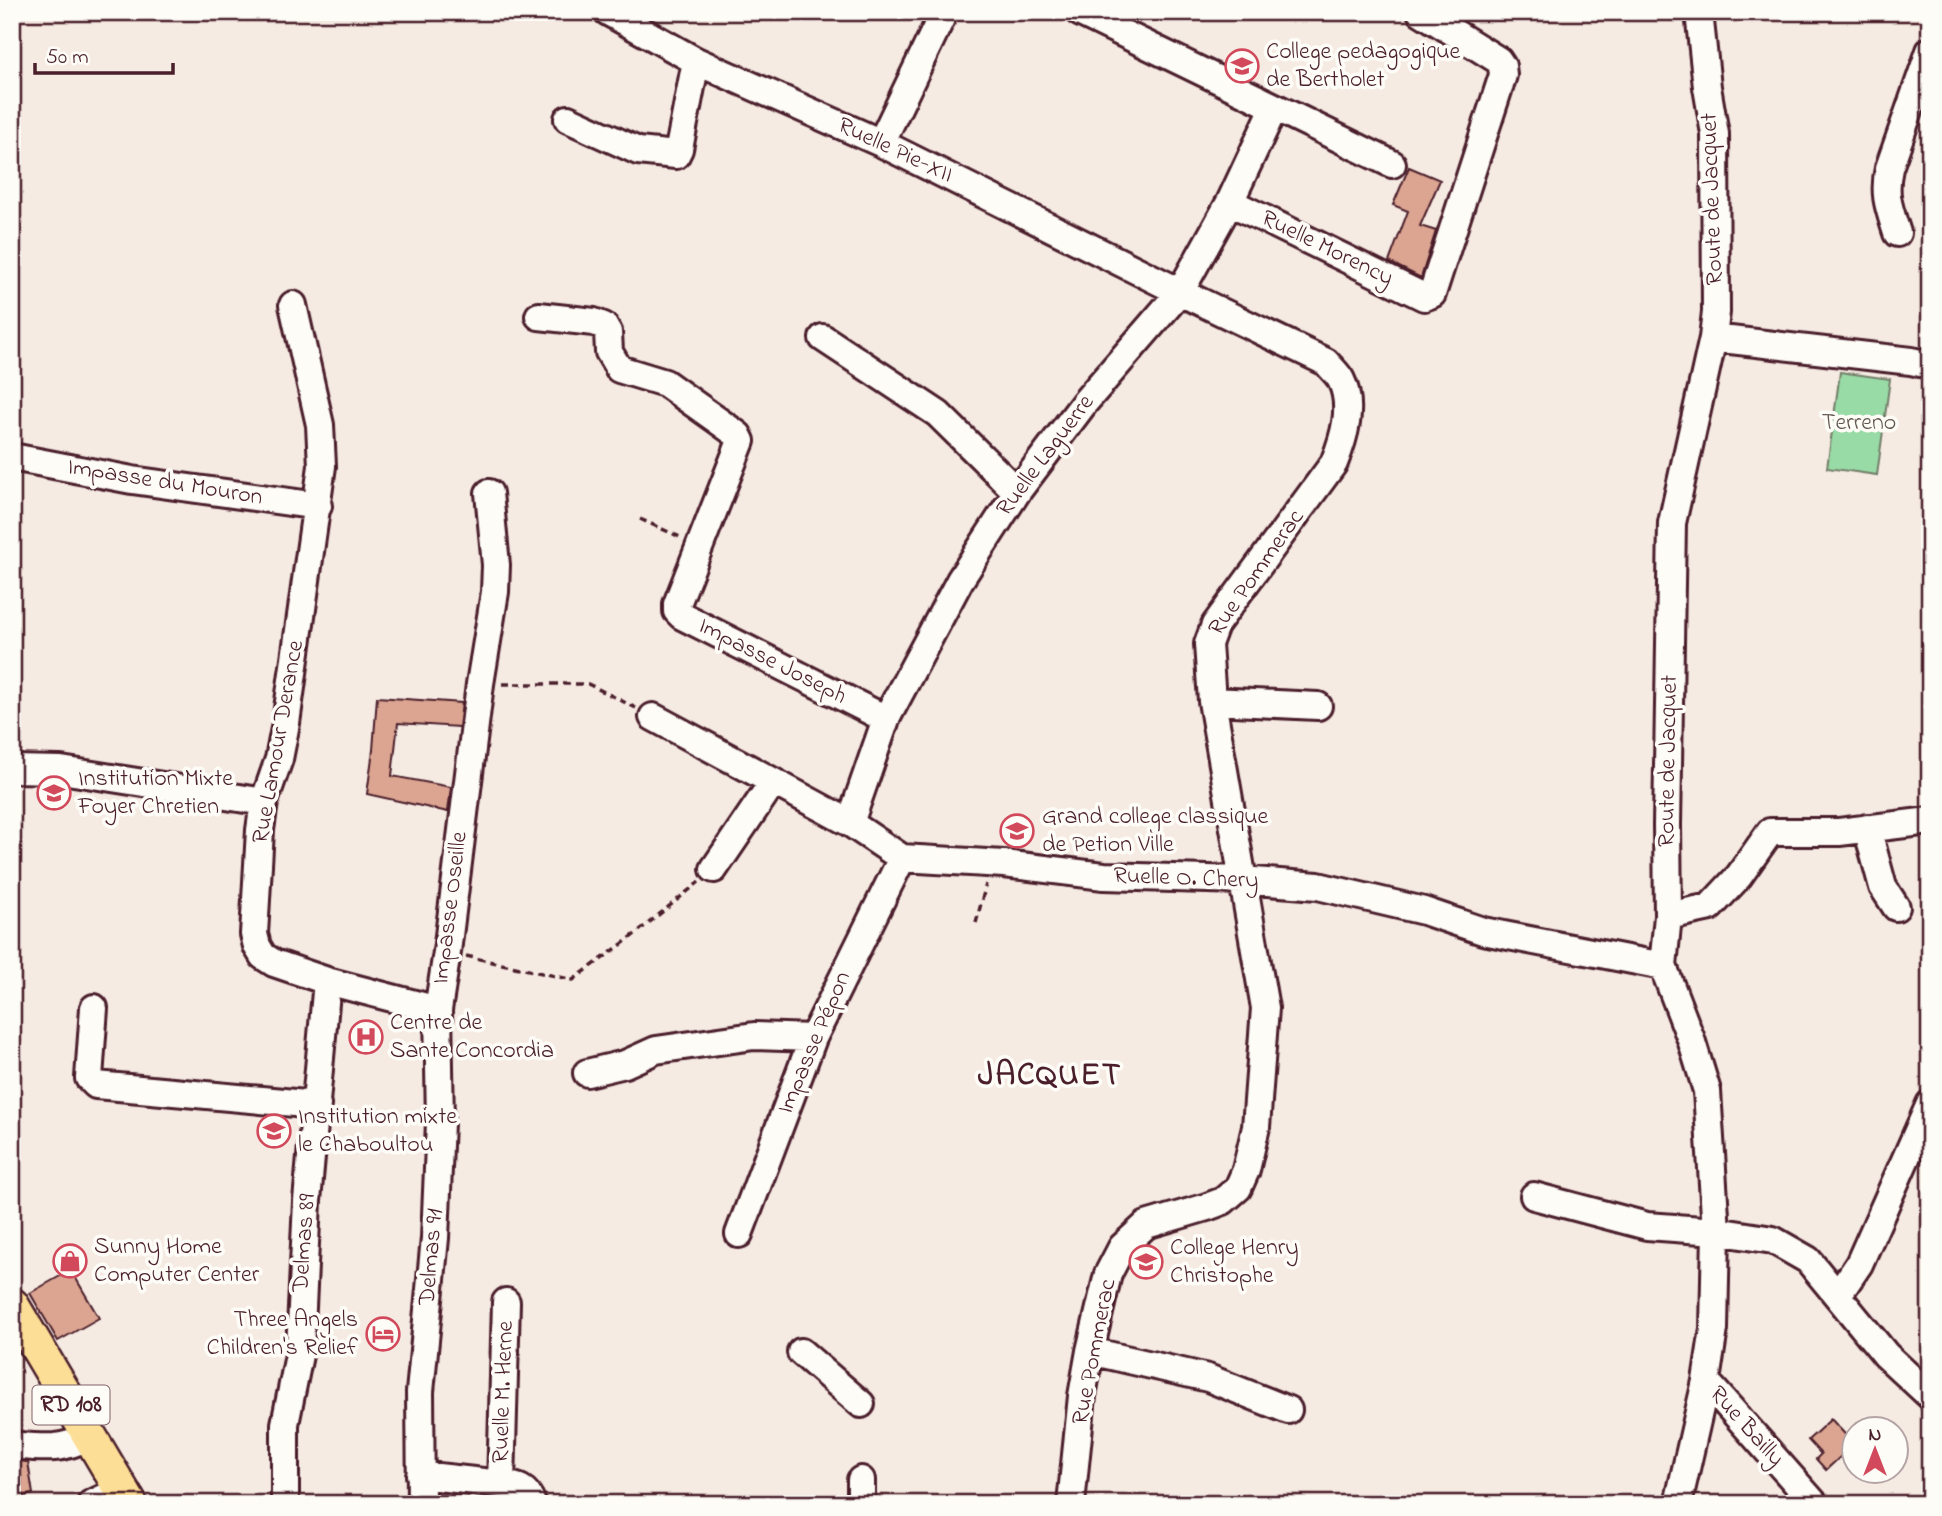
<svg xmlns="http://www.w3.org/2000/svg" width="1942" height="1516" font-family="'Indie Flower',sans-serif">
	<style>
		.green { fill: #99dba6; stroke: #727d68; stroke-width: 2 }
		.building { fill: #dba591; stroke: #4a1f2b; stroke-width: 2 }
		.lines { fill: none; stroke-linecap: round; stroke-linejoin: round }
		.minor-casing { stroke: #4a1f2b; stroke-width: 32 }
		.major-casing { stroke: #4a1f2b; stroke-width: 38 }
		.path { stroke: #4a1f2b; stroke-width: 3.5; stroke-dasharray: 7 5; stroke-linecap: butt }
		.minor { stroke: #fdfcf7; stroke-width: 26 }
		.major { stroke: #fcde96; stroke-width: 33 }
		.labels { text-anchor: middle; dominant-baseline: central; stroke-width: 7; stroke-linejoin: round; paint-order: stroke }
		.shield { fill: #fdfcf7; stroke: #806168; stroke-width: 2 }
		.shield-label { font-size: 23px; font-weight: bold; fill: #4a1f2b }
		.poi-label { font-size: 24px; fill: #4a1f2b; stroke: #fdfcf7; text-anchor: start }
		.street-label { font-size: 24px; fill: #4a1f2b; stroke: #fdfcf7 }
		.park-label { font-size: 24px; fill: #625750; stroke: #fdfcf7 }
		.district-label { font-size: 32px; font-weight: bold; letter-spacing: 2px; fill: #4a1f2b; stroke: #fdfcf7 }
	</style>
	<rect width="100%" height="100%" fill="#f6ebe3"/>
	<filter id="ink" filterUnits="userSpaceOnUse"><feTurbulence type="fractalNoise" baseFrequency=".0143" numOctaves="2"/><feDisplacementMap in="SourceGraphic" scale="14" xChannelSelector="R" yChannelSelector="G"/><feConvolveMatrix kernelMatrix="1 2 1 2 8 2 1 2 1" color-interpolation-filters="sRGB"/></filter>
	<g filter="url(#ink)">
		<!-- green -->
		<path class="green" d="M1840 372 1890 379 1877 475 1827 468Z"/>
		<!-- building -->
		<path class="building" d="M1409 167 1440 180 1420 226 1436 231 1421 278 1389 262 1408 211 1393 205Z
			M377 697 462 703 459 727 398 723 392 776 451 787 448 812 367 794 373 750Z
			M71 1270 99 1318 58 1341 30 1293Z
			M1831 1419 1854 1444 1826 1470 1816 1459 1821 1454 1808 1440Z
			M17 1461 28 1462 33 1494 12 1498V1462Z"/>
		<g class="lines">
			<defs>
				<path id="minor" d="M608 12 696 61 881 143 1180 292 1326 362C1331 368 1338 374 1341 380 1354 406 1344 438 1334 463L1215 625 1208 644 1212 701 1265 1008 1256 1127 1246 1170 1238 1188 1223 1201 1207 1207 1146 1225 1122 1247 1108 1274 1090 1351 1082 1396 1071 1504
					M1079 12 1392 164
					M568 119 638 151 676 155 679 149 696 61
					M881 143 944 12
					M1230 202 1424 297 1432 294 1503 75 1502 66 1498 60 1421 12
					M1897 233C1889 208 1883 194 1889 168L1930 51
					M293 305 320 425 322 466 286 723 279 759 264 802 260 830 254 934 257 946 263 956 274 963 327 981 438 1010
					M539 316 594 322 604 326 608 332 609 352 619 369 665 383 738 435 741 441 739 446 677 604V611L682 616 886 719
					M823 338 938 414 1017 492
					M1713 338 1911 361 1930 365
					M12 457 132 480 318 506
					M1212 701 1318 706
					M653 717 850 823 902 858 1004 864 1104 876 1242 880 1318 886 1424 911 1483 931 1663 966
					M12 769 61 770 264 802
					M850 823 886 719 960 580 1017 492 1085 402 1180 292 1230 202 1274 108
					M1867 828 1883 887 1896 907
					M714 869 773 782
					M1668 916 1710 907 1739 876 1770 832H1839L1930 821
					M94 1008 89 1078 96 1085 317 1105
					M587 1073 625 1064 656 1050 754 1036 813 1038
					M1534 1196 1647 1226 1716 1231 1773 1240 1808 1260 1886 1355 1930 1396
					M739 1234 813 1038 902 858
					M1838 1295 1859 1264 1930 1104
					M506 1302 501 1484C516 1486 527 1487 532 1504
					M1090 1351 1208 1378 1288 1410
					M801 1352 861 1404
					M1706 1381 1815 1504
					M12 1445C43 1448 61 1451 90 1436
					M420 1475 501 1484
					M91 1504 106 1497
					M285 1504V1424L300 1350 307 1201 327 981
					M421 1504 420 1392 435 1238 440 1122 438 1010 447 952 480 684 495 592 496 565 489 493
					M861 1504V1480
					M1678 1504 1706 1381 1714 1329 1716 1231 1707 1091 1691 1039 1663 966 1668 916 1667 825 1672 523 1713 338 1716 312 1715 134 1707 87 1699 12"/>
				<path id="major" d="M12 1305 130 1504"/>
			</defs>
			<!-- minor casing -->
			<use href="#minor" class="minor-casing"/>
			<!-- major casing -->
			<use href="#major" class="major-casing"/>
			<!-- path -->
			<path class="path" d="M640 519 680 537
				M503 684H588L636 708
				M976 923 986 884
				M466 956 573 980 629 939 699 882"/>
			<!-- minor -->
			<use href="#minor" class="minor"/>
			<!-- major -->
			<use href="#major" class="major"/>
		</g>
	</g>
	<!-- icons -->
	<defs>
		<symbol id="school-ring" viewBox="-11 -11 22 22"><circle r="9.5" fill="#fdfcf7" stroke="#d1495b" stroke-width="1.5"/><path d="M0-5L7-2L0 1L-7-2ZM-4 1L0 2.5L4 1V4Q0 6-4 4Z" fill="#d1495b"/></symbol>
		<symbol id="hospital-ring" viewBox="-11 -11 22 22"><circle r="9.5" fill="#fdfcf7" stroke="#d1495b" stroke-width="1.5"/><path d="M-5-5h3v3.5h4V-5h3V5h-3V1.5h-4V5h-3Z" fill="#d1495b"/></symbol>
		<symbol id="shop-ring" viewBox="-11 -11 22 22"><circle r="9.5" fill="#fdfcf7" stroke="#d1495b" stroke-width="1.5"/><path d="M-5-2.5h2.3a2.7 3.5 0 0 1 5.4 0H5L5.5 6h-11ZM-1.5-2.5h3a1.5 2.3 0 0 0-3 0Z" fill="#d1495b"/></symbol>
		<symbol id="hotel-ring" viewBox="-11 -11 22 22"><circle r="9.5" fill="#fdfcf7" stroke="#d1495b" stroke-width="1.5"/><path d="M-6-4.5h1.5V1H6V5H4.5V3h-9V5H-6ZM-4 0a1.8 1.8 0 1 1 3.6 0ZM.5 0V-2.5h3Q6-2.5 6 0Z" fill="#d1495b"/></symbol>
	</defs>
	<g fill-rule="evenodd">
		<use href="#school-ring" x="1223" y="47" width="38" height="38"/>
		<use href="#school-ring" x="35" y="774" width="38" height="38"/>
		<use href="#school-ring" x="998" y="812" width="38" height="38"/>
		<use href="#hospital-ring" x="347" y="1018" width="38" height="38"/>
		<use href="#school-ring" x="255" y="1112" width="38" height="38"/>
		<use href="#shop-ring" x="51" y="1242" width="38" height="38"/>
		<use href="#school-ring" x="1127" y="1243" width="38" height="38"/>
		<use href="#hotel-ring" x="364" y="1315" width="38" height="38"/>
	</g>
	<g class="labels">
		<!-- shield labels -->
		<rect class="shield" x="32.5" y="1385.5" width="77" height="39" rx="5"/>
		<g class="shield-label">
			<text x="71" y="1405">RD 108</text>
		</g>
		<!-- poi labels -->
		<g class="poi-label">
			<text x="1266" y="52">College pedagogique<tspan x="1266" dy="28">de Bertholet</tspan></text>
			<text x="78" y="779">Institution Mixte<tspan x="78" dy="28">Foyer Chretien</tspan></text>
			<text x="1042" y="817">Grand college classique<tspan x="1042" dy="28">de Petion Ville</tspan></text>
			<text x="390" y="1023">Centre de<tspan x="390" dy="28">Sante Concordia</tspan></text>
			<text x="298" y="1117">Institution mixte<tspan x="298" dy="28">le Chaboultou</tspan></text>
			<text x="94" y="1247">Sunny Home<tspan x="94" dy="28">Computer Center</tspan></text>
			<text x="1170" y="1248">College Henry<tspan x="1170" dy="28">Christophe</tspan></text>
			<text x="358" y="1320" text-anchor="end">Three Angels<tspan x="358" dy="28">Children's Relief</tspan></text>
		</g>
		<!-- street labels -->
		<g class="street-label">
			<text transform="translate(895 151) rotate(25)">Ruelle Pie-XII</text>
			<text transform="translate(1713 199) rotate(-92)">Route de Jacquet</text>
			<text transform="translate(1327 249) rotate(26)">Ruelle Morency</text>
			<text transform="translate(1046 456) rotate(-53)">Ruelle Laguerre</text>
			<text transform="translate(165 483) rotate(9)">Impasse du Mouron</text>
			<text transform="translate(1257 573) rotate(-55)">Rue Pommerac</text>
			<text transform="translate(772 662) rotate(27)">Impasse Joseph</text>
			<text transform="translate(279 742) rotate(-80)">Rue Lamour Derance</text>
			<text transform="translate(1669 761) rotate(-89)">Route de Jacquet</text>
			<text transform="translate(1186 879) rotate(2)">Ruelle O. Chery</text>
			<text transform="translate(451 908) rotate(-83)">Impasse Oseille</text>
			<text transform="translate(815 1043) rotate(-67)">Impasse Pépon</text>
			<text transform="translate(305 1243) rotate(-86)">Delmas 89</text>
			<text transform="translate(432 1257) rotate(-85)">Delmas 91</text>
			<text transform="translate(1095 1352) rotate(-79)">Rue Pommerac</text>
			<text transform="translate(504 1392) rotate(-88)">Ruelle M. Herne</text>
			<text transform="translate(1746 1427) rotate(48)">Rue Bailly</text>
		</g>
		<!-- park labels -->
		<g class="park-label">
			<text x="1859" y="423">Terreno</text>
		</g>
		<!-- district labels -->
		<g class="district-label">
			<text x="1050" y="1076">JACQUET</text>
		</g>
	</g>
	<!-- margin -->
	<rect width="1942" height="1516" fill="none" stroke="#fdfcf7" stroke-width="42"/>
	<rect x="21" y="21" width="1900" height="1474" fill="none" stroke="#4a1f2b" stroke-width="2.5" filter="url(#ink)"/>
	<!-- north arrow -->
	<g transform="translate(1875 1450)"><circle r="33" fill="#fdfcf7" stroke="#b5a4a5" stroke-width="2"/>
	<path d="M0-5L12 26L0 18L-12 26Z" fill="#d1495b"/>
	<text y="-10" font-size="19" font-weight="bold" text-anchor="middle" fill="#4a1f2b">N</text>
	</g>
	<!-- scale -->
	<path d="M35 63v10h138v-10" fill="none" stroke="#4a1f2b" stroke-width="3.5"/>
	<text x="46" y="63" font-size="21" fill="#4a1f2b" stroke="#fdfcf7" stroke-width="5" paint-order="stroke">50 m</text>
</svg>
